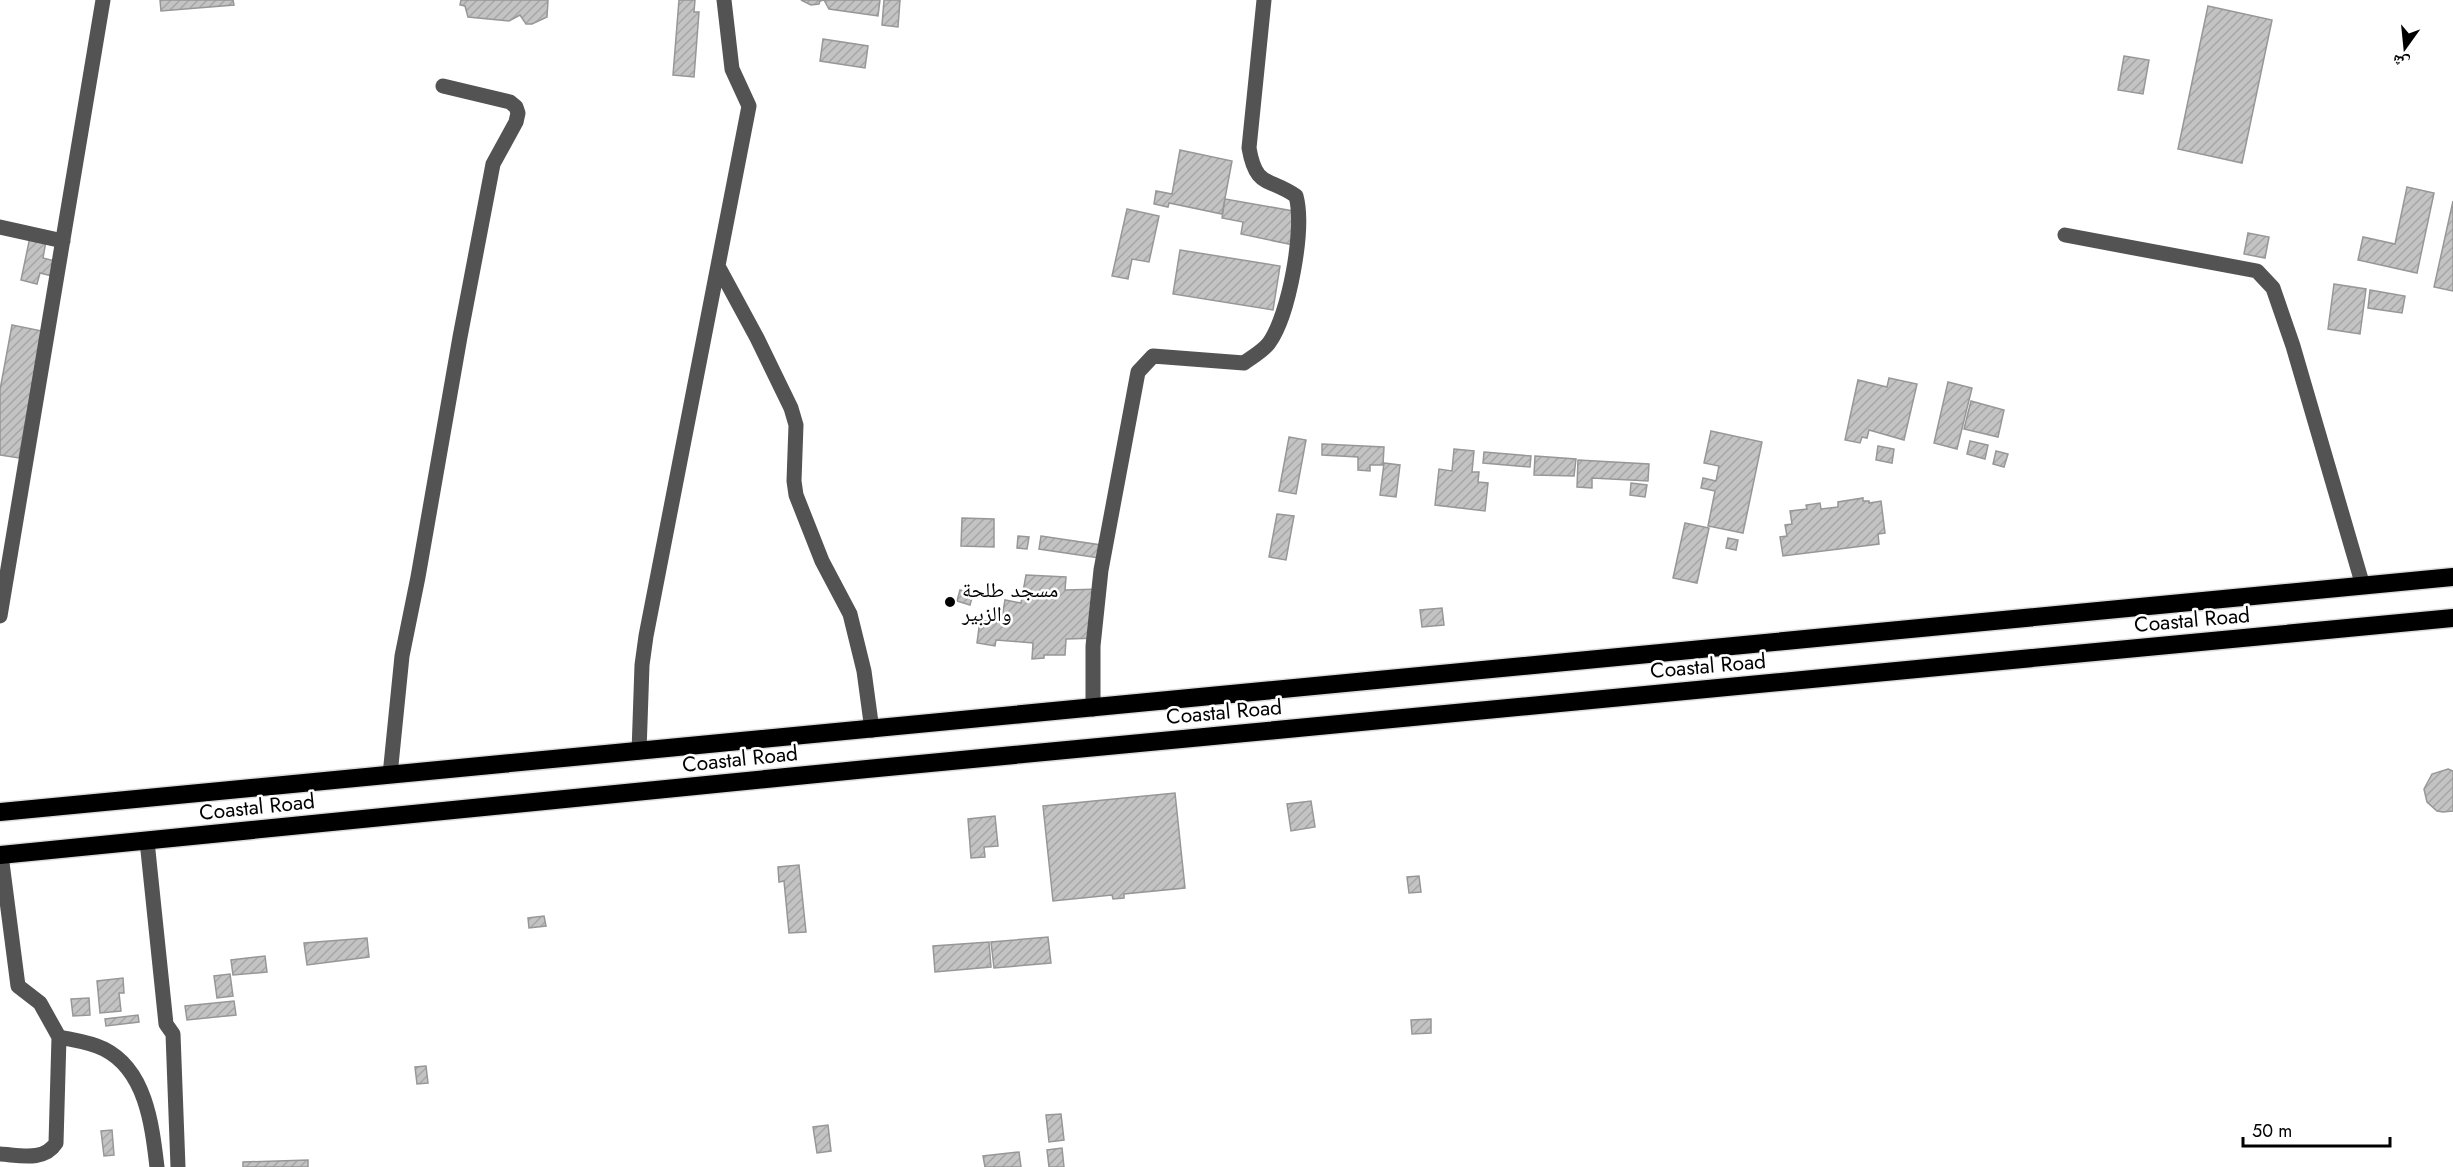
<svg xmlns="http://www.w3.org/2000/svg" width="2453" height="1167" font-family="Jost,'Noto Naskh Arabic',sans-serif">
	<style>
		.building { fill: url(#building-hatch); stroke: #979797; stroke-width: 1.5 }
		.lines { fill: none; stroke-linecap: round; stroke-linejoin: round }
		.highway-casing { stroke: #dbdbdb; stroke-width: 21 }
		.minor { stroke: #535353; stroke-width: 15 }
		.highway { stroke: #000; stroke-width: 18 }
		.poi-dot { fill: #000; stroke: #fff; stroke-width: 2 }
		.labels { text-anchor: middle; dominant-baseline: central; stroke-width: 5; stroke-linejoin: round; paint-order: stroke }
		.poi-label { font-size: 21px; fill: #000; stroke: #fff; text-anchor: start }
		.street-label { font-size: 21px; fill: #000; stroke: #fff }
	</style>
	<defs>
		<pattern id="building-hatch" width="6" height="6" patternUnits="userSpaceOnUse" patternTransform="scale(1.5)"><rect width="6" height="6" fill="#c3c3c3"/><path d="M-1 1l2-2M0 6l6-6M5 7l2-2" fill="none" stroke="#a6a6a6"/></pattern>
	</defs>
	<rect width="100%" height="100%" fill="#fff"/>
	<!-- building -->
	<path class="building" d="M160 0H233L234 5 161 11Z
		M461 0H548L547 17 532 24H526L520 15 509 21 468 17 465 6 460 5Z
		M679 0H695L694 12H699L694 77 673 75Z
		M801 0H880L878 16 829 9 824 0 820 1 819 4 811 5Z
		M884 0H900L898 27 882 25Z
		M2208 6 2272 20 2242 163 2178 149Z
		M823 39 868 46 865 68 820 61Z
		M2124 56 2149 60 2143 94 2118 90Z
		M1180 150 1232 161 1222 214 1169 203 1168 207 1154 204 1156 191 1172 194Z
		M2407 187 2434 193 2417 273 2358 260 2363 237 2395 244Z
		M1225 199 1305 213 1293 245 1241 234 1243 222 1222 218Z
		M2453 201V291L2434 287Z
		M1127 209 1159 216 1149 262 1132 259 1128 279 1112 276Z
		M2248 233 2269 237 2265 258 2244 254Z
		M30 237 46 241 43 258 55 261 52 276 40 273 37 284 21 280Z
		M1180 250 1280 266 1273 310 1173 294Z
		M2334 284 2366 289 2360 334 2328 329Z
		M2370 290 2405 296 2402 313 2368 308Z
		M12 325 42 331 19 458 0 455V390Z
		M1889 378 1917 384 1904 440 1869 430 1867 438 1862 437 1860 443 1845 440 1858 380 1887 387Z
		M1948 382 1972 388 1957 449 1934 443Z
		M1971 401 2004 410 1998 437 1964 429Z
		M1711 431 1762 442 1743 533 1708 526 1715 491 1701 488 1703 478 1716 481 1719 466 1704 463Z
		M1289 437 1306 440 1296 494 1279 491Z
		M1970 441 1988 445 1985 459 1967 454Z
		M1322 444 1384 447 1383 465H1370V471L1358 470V457L1322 455Z
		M1878 446 1894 449 1892 463 1876 460Z
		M1454 449 1474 451 1472 472H1479L1478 482 1488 483 1485 511 1435 505 1439 469 1452 471Z
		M1996 451 2008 454 2004 467 1993 464Z
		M1484 452 1531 456 1530 467 1483 463Z
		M1535 456 1576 459 1574 476 1534 475Z
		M1578 460 1649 464 1648 481 1592 478V488L1577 487Z
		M1384 463 1400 465 1396 497 1380 495Z
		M1631 483 1647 485 1645 497 1630 495Z
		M1863 498V501H1869V503L1881 501 1885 533 1878 534 1879 544 1783 556 1780 537 1787 536 1785 525 1792 524 1790 511 1807 509 1806 505 1820 503 1821 509 1838 507V502Z
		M1277 514 1294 516 1286 560 1269 557Z
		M962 518 994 519V547L961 546Z
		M1685 523 1709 528 1697 583 1673 578Z
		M1018 536 1029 537 1027 549 1017 548Z
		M1041 536 1101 545 1099 558 1039 549Z
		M1728 538 1738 540 1736 550 1726 548Z
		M1026 575 1066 577 1065 590 1101 589 1099 638 1066 639 1065 655H1044V658L1032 659 1033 643 996 640 995 646 977 643 980 620 1001 623 1005 600 1021 603Z
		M960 590 973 594 970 605 957 601Z
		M1442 608 1444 625 1422 627 1420 610Z
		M2448 769 2453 771V811L2443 812 2437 811 2427 802 2424 789 2432 774Z
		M1175 793 1185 888 1124 894V898L1113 899 1112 895 1053 901 1043 806Z
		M1311 801 1315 827 1291 831 1287 804Z
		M995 816 998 846 984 847 985 857 971 858 968 819Z
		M799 865 806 932 789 933 784 881 779 882 778 867Z
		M1419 876 1421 892 1409 893 1407 877Z
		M544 916 546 926 529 928 528 918Z
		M1048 937 1051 963 994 968 991 942Z
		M367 938 369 957 307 965 304 943Z
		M989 942 991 967 935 972 933 946Z
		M265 956 267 972 233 975 231 960Z
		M230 974 233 996 217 998 214 976Z
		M123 978 124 993H119L121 1011 100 1013 97 981Z
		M89 998 90 1015 73 1016 71 999Z
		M234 1001 236 1015 187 1020 185 1006Z
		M138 1015 139 1022 106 1026 105 1019Z
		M1431 1019V1033L1412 1034 1411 1020Z
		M426 1066 428 1083 417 1084 415 1067Z
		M1061 1114 1064 1140 1049 1142 1046 1115Z
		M828 1125 831 1151 817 1153 813 1127Z
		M112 1130 114 1155 104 1156 101 1131Z
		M1062 1148 1064 1167H1049L1047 1150Z
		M1019 1152 1021 1167H985L983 1156Z
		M308 1160V1167H243V1162Z"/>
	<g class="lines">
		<defs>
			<path id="highway" d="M0 812 2453 577
				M0 855 867 769 2453 618"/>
		</defs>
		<!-- highway casing -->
		<use href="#highway" class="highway-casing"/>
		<!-- minor -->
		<path class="minor" d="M0 227 63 241
			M2065 235 2257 271 2273 288 2293 346 2363 586
			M718 266 757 338 791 408 796 425 794 481 796 495 822 561 850 614 864 671 872 730
			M0 616 103 0
			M1093 709V646L1101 570 1138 372 1153 356 1244 363C1252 357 1263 351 1269 343 1289 315 1305 229 1296 196 1268 177 1256 188 1249 148L1264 0
			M639 752 642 665 646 636 749 106 732 69 724 0
			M390 775 402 656 418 577 460 337 493 164 516 122 518 113 516 107 510 102 443 86
			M147 841 166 1024 173 1034 178 1167
			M1 855 18 986 40 1003 59 1037C73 1040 90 1042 104 1049 146 1070 152 1125 157 1167
			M0 1154C19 1155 44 1162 56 1143L59 1037"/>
		<!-- highway -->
		<use href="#highway" class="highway"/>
	</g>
	<!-- markers -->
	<circle class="poi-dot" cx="950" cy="602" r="6"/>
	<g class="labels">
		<!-- poi labels -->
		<g class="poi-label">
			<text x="962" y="590">مسجد طلحة<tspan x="962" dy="24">والزبير</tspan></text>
		</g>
		<!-- street labels -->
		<g class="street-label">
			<text transform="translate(2192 620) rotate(-5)">Coastal Road</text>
			<text transform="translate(1708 666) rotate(-5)">Coastal Road</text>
			<text transform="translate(1224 712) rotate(-5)">Coastal Road</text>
			<text transform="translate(740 759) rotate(-6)">Coastal Road</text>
			<text transform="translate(257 807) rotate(-6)">Coastal Road</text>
		</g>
	</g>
	<!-- north arrow -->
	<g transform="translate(2405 48) rotate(195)" stroke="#ffffff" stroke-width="4.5" paint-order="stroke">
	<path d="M0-4.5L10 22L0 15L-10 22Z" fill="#000000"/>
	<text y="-9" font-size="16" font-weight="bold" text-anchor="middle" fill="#000000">ش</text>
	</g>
	<!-- scale -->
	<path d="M2243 1137v9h147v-9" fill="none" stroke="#000000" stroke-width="3"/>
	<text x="2252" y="1137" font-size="18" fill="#000000" stroke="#ffffff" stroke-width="4.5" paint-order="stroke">50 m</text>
</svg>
